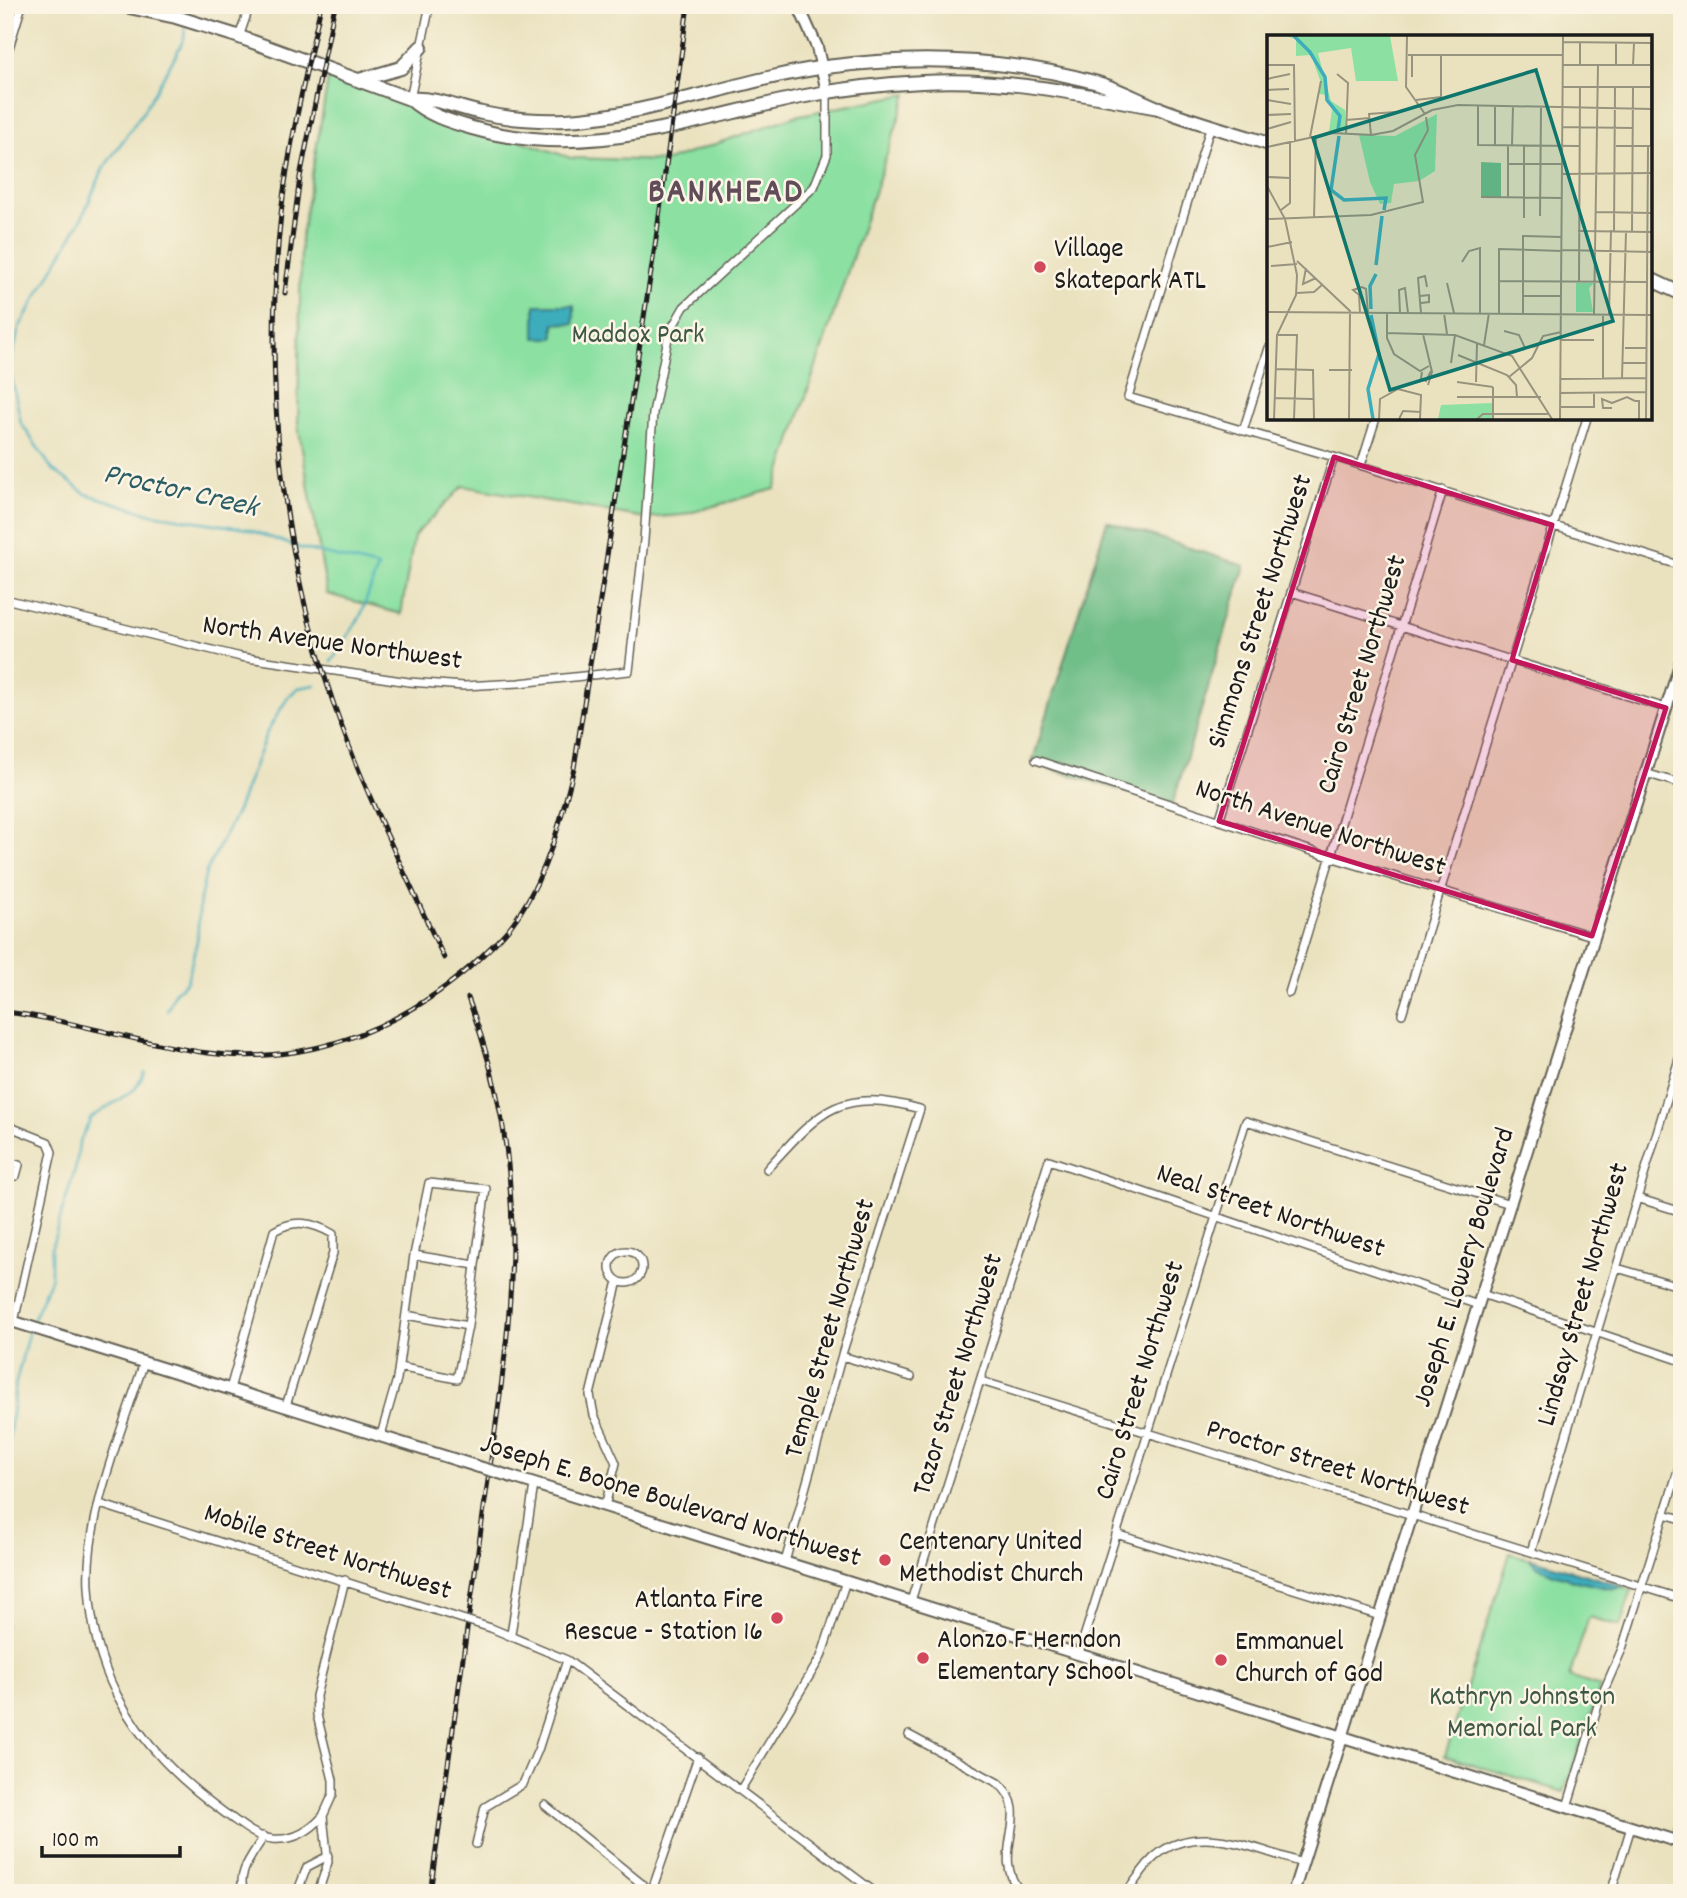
<svg xmlns="http://www.w3.org/2000/svg" width="1687" height="1898" font-family="Dekko,sans-serif">
	<style>
		.green { fill: #8be0a2; stroke: #547e5f; stroke-width: 2 }
		.forest { fill: #70be88; stroke: #466d52; stroke-width: 2 }
		.water { fill: #3dacbb; stroke: #2c646c; stroke-width: 2 }
		.lines { fill: none; stroke-linecap: round; stroke-linejoin: round }
		.stream { stroke: #3dacbb; stroke-width: 2.5 }
		.street-casing { stroke: #646155; stroke-width: 10 }
		.secondary-casing { stroke: #646155; stroke-width: 14 }
		.primary-casing { stroke: #646155; stroke-width: 16 }
		.street { stroke: #fff; stroke-width: 7 }
		.secondary { stroke: #fff; stroke-width: 10 }
		.primary { stroke: #fff; stroke-width: 12 }
		.rail-casing { stroke: #1c1c1c; stroke-width: 5 }
		.rail { stroke: #fcf5e5; stroke-width: 2.5; stroke-dasharray: 8; stroke-linecap: butt }
		.street-bridge-casing { stroke: #646155; stroke-width: 10; stroke-linecap: butt }
		.secondary-bridge-casing { stroke: #646155; stroke-width: 14; stroke-linecap: butt }
		.street-bridge { stroke: #fff; stroke-width: 7 }
		.secondary-bridge { stroke: #fff; stroke-width: 10 }
		.marked { fill: #c2185b; fill-opacity: 0.2; stroke: #c2185b; stroke-width: 5; stroke-linejoin: round }
		.poi-dot { fill: #d1495b; stroke: #fcf5e5; stroke-width: 2.5 }
		.labels { text-anchor: middle; dominant-baseline: central; stroke-width: 5; stroke-linejoin: round; paint-order: stroke }
		.poi-label { font-size: 28px; fill: #1c1c1c; stroke: #fcf5e5; text-anchor: start }
		.park-label { font-size: 28px; fill: #3d5744; stroke: #fcf5e5 }
		.street-label { font-size: 28px; fill: #1c1c1c; stroke: #fcf5e5 }
		.water-label { font-size: 30px; font-style: italic; fill: #2b5d64; stroke: #fcf5e5 }
		.district-label { font-size: 35px; font-weight: bold; letter-spacing: 2px; fill: #614d59; stroke: #fcf5e5 }
		.inset-river { fill: none; stroke: #3dacbb; stroke-width: 3.5 }
		.inset-road { fill: none; stroke: #98937e; stroke-width: 2 }
		.view { fill: #0f766e; fill-opacity: 0.15; stroke: #0f766e; stroke-width: 3.5 }
		.inset-edge { fill: none; stroke: #1c1c1c; stroke-width: 3.5 }
	</style>
	<rect width="100%" height="100%" fill="#fcf5e5"/>
	<filter id="ink" filterUnits="userSpaceOnUse"><feTurbulence type="fractalNoise" baseFrequency=".0143" numOctaves="2"/><feDisplacementMap in="SourceGraphic" scale="14" xChannelSelector="R" yChannelSelector="G"/><feConvolveMatrix kernelMatrix="1 2 1 2 8 2 1 2 1" color-interpolation-filters="sRGB"/></filter>
	<filter id="wash" filterUnits="userSpaceOnUse"><feTurbulence type="fractalNoise" baseFrequency=".00686" numOctaves="4" result="noise"/><feDisplacementMap in="SourceGraphic" scale="28" xChannelSelector="R" yChannelSelector="G"/><feGaussianBlur stdDeviation="1.57" result="paint"/><feColorMatrix in="noise" values="0 0 0 0 0 0 0 0 0 0 0 0 0 0 0 0 0 1.4 0 .05"/><feComposite in="paint" operator="in"/></filter>
	<g filter="url(#wash)">
		<rect width="100%" height="100%" fill="#eae2bf"/>
		<!-- green -->
		<path class="green" d="M329 74 571 158 667 161 795 116 907 94 775 489 682 515 645 518 463 486 414 536 401 614 327 594 298 425 301 238Z
			M1510 1553 1632 1590 1620 1626 1589 1617 1569 1677 1600 1687 1564 1792 1445 1756Z"/>
		<!-- forest -->
		<path class="forest" d="M1107 521 1245 566 1172 806 1032 763Z"/>
		<!-- water -->
		<path class="water" d="M535 305H574V324L554 323V338H535Z
			M1530 1558 1623 1586 1615 1589C1597 1586 1536 1575 1530 1558Z"/>
		<g class="lines">
			<!-- stream -->
			<path class="stream" d="M187 15 190 5
				M185 25 184 38 177 53 143 112 103 169 81 220 19 328 10 369 21 423 52 469 86 494 152 514 247 529 300 548 378 567 360 617 331 662
				M167 1011 175 992 187 981 197 941 200 899 206 872 237 811 267 732 288 697 298 688 315 685
				M31 1324 51 1277V1249L76 1166 79 1143 91 1118 135 1089 145 1072
				M5 1471 16 1382 29 1330
				M5 1597V1626"/>
		</g>
	</g>
	<g filter="url(#ink)">
		<g class="lines">
			<defs>
				<path id="street" d="M239 37 250 5
					M5 61 22 5
					M410 99 430 5
					M1211 125 1128 397 1334 457 1682 566
					M1243 431 1269 348
					M1361 465 1376 418
					M1291 592 1666 708
					M5 599 241 657 409 682 464 686 519 683 629 671 644 540 653 413 669 333 684 307 814 187 827 155V92
					M1036 760 1330 857 1592 936
					M1645 773 1682 784
					M1219 821 1334 457
					M1289 993 1443 490
					M1402 1014 1587 418
					M5 1125 48 1142 52 1152 14 1322
					M5 1161 19 1165 16 1176
					M767 1169C819 1112 839 1086 920 1109L843 1351 785 1562
					M1637 1198 1682 1212
					M610 1267a16 16 0 1 1 32 0a16 16 0 1 1-32 0Z
					M414 1255 475 1265 468 1326
					M1617 1268 1682 1287
					M1482 1294 1682 1361
					M842 1356 911 1377
					M144 1362C122 1430 85 1517 89 1587 91 1624 100 1662 117 1695 142 1745 181 1781 226 1814 241 1824 254 1837 272 1839 293 1841 310 1831 323 1816
					M399 1367 457 1379 468 1326 406 1315
					M981 1381 1682 1599
					M230 1389 274 1231C295 1219 312 1222 333 1234V1253L286 1406
					M381 1435 397 1379 414 1255 429 1183 486 1189 475 1265
					M100 1504 440 1612
					M605 1506 616 1463 594 1415 590 1395 618 1281
					M1664 1514 1682 1519
					M1116 1534 1380 1616
					M1531 1552 1682 1049
					M911 1601 1049 1160 1478 1305
					M491 1628 567 1660 876 1893
					M511 1634 534 1485
					M1079 1653 1246 1121 1510 1204
					M909 1735 998 1783C1036 1815 987 1851 1021 1893
					M741 1789 821 1657 846 1581
					M545 1805 653 1893
					M1567 1807 1599 1702 1622 1649 1682 1458
					M1675 1841 1682 1819
					M476 1844 485 1807 523 1784 538 1750 567 1660
					M245 1893C234 1875 255 1852 264 1836
					M297 1893 307 1867 328 1856
					M318 1893 328 1862 323 1816 333 1794V1780L317 1715 316 1696 345 1580
					M651 1893 698 1757
					M1126 1893C1136 1881 1145 1864 1157 1855 1198 1821 1259 1850 1302 1863
					M1611 1893 1631 1827"/>
				<path id="secondary" d="M798 5 817 47 827 92
					M5 1319 479 1467
					M496 1472 1682 1843
					M1293 1893 1682 658"/>
				<path id="primary" d="M120 5 176 17 234 35 410 99C428 115 448 121 472 128 587 161 688 120 800 97 840 89 881 84 922 82 1003 77 1080 94 1159 108
					M359 80 401 68 421 47
					M410 99C436 97 457 108 482 113 509 119 538 121 566 120 654 115 739 79 826 67 916 55 1006 58 1094 82 1117 88 1136 99 1158 108 1194 122 1232 132 1269 144
					M1650 279 1682 294"/>
			</defs>
			<!-- street casing -->
			<use href="#street" class="street-casing"/>
			<!-- secondary casing -->
			<use href="#secondary" class="secondary-casing"/>
			<!-- primary casing -->
			<use href="#primary" class="primary-casing"/>
			<!-- street -->
			<use href="#street" class="street"/>
			<!-- secondary -->
			<use href="#secondary" class="secondary"/>
			<!-- primary -->
			<use href="#primary" class="primary"/>
			<defs>
				<path id="rail" d="M321 5C306 74 289 143 281 214 263 379 280 547 334 705 364 792 406 875 444 958
					M285 293 300 177 335 5
					M5 1012C74 1020 140 1044 208 1053 305 1066 398 1030 471 966 488 950 505 936 518 916 548 872 561 820 574 768L655 246 688 5
					M430 1893C447 1767 466 1641 483 1515 510 1325 538 1185 468 998"/>
			</defs>
			<!-- rail casing -->
			<use href="#rail" class="rail-casing"/>
			<!-- rail -->
			<use href="#rail" class="rail"/>
			<defs>
				<path id="street-bridge" d="M440 1612 491 1628"/>
				<path id="secondary-bridge" d="M479 1467 496 1472"/>
			</defs>
			<!-- street-bridge casing -->
			<use href="#street-bridge" class="street-bridge-casing"/>
			<!-- secondary-bridge casing -->
			<use href="#secondary-bridge" class="secondary-bridge-casing"/>
			<!-- street-bridge -->
			<use href="#street-bridge" class="street-bridge"/>
			<!-- secondary-bridge -->
			<use href="#secondary-bridge" class="secondary-bridge"/>
		</g>
	</g>
	<!-- marked area -->
	<path class="marked" d="M1334 457 1552 525 1512 660 1666 708 1592 936 1219 821Z"/>
	<!-- markers -->
	<g class="poi-dot">
		<circle cx="1040" cy="267" r="7"/>
		<circle cx="885" cy="1560" r="7"/>
		<circle cx="777" cy="1618" r="7"/>
		<circle cx="923" cy="1658" r="7"/>
		<circle cx="1221" cy="1660" r="7"/>
	</g>
	<g class="labels">
		<!-- poi labels -->
		<g class="poi-label">
			<text x="1054" y="251">Village<tspan x="1054" dy="32">Skatepark ATL</tspan></text>
			<text x="899" y="1544">Centenary United<tspan x="899" dy="32">Methodist Church</tspan></text>
			<text x="763" y="1602" text-anchor="end">Atlanta Fire<tspan x="763" dy="32">Rescue - Station 16</tspan></text>
			<text x="937" y="1642">Alonzo F Herndon<tspan x="937" dy="32">Elementary School</tspan></text>
			<text x="1235" y="1644">Emmanuel<tspan x="1235" dy="32">Church of God</tspan></text>
		</g>
		<!-- park labels -->
		<g class="park-label">
			<text x="638" y="337">Maddox Park</text>
			<text x="1522" y="1699">Kathryn Johnston<tspan x="1522" dy="32">Memorial Park</tspan></text>
		</g>
		<!-- street labels -->
		<g class="street-label">
			<text transform="translate(1262 612) rotate(-72)">Simmons Street Northwest</text>
			<text transform="translate(332 645) rotate(8)">North Avenue Northwest</text>
			<text transform="translate(1364 675) rotate(-73)">Cairo Street Northwest</text>
			<text transform="translate(1320 830) rotate(18)">North Avenue Northwest</text>
			<text transform="translate(1270 1213) rotate(19)">Neal Street Northwest</text>
			<text transform="translate(1466 1268) rotate(-73)">Joseph E. Lowery Boulevard</text>
			<text transform="translate(1585 1295) rotate(-74)">Lindsay Street Northwest</text>
			<text transform="translate(832 1329) rotate(-74)">Temple Street Northwest</text>
			<text transform="translate(960 1375) rotate(-73)">Tazor Street Northwest</text>
			<text transform="translate(1142 1381) rotate(-73)">Cairo Street Northwest</text>
			<text transform="translate(1337 1470) rotate(17)">Proctor Street Northwest</text>
			<text transform="translate(670 1503) rotate(17)">Joseph E. Boone Boulevard Northwest</text>
			<text transform="translate(327 1554) rotate(18)">Mobile Street Northwest</text>
		</g>
		<!-- water labels -->
		<g class="water-label">
			<text transform="translate(180 493) rotate(13)">Proctor Creek</text>
		</g>
		<!-- district labels -->
		<g class="district-label">
			<text x="726" y="194">BANKHEAD</text>
		</g>
	</g>
	<!-- overview -->
	<g transform="translate(1267 35)">
		<rect width="385" height="385" fill="#eae2bf"/>
		<path d="M19 1H123L131 46H89L84 13 51 18 64 66 78 75 79 95 62 96 65 75 60 60 52 59 53 45 44 20 29 21V4ZM170 79 168 136 152 146 127 149 124 168 113 169 103 147 92 100 128 101ZM309 248H327L322 253 326 277H309ZM226 368V384H171L174 370Z" fill="#8be0a2"/>
		<path d="M214 127 234 128V162H214Z" fill="#70be88"/>
		<path class="inset-river" d="M27 1 43 17 58 42 60 65 73 81 71 95M72 101 64 155 77 165 119 163 117 175M109 230 115 181M104 274 103 251 109 239M104 280 112 319 101 354 106 384"/>
		<path class="inset-road" d="M140 1 139 52 158 79M296 7 385 8M141 20H296M0 30H27L28 106M296 30H384M313 30V7M349 30V8M366 30 367 8M70 39 81 48 79 98M145 42V20M0 44 23 39M296 52H384M0 55 22 54M0 65 24 69M149 65 174 62V20M211 71V110L312 111M0 80 24 79M79 85 103 83M296 92 366 93M0 94 24 87M104 100 102 79 128 77M104 100 126 96 165 75 191 70 385 74M43 102 54 46M0 110V30M228 110V71M245 110 246 71M349 111H383M384 111V8M0 112 65 98 106 100M241 129H295M296 139 385 138M0 142 24 143M0 151 18 184 30 240 29 260 10 300 7 384M214 162 295 163M241 162V110M14 175 23 168V107M329 177 385 178M273 181 274 73M47 183 49 101M257 183V110M0 184 104 180 156 167 148 120 161 95 159 82M311 196 385 197M347 196 348 52M365 196 366 52M0 212 25 207M295 215 385 217M30 226 83 276 82 384M195 227 202 216 213 213V278M4 231 30 229M39 233 36 249 49 243M232 246 381 247M312 247 313 52M180 248 187 278M30 258 47 257 56 249M153 261 162 260V267L154 268M256 261H294M0 277 385 280M93 278 92 260 86 255 95 252 99 254 101 278M120 278V303L127 319 153 336 162 331M133 278 132 255 138 253 141 278M154 278 151 243 158 241 160 252M177 278 180 299M232 278V214L295 216M256 279V201L295 202M327 279 331 30M342 279 344 195M237 296 252 300 258 313 270 311M120 298 188 300 245 321 285 384M156 299 165 337 161 350M10 300H30L27 384M294 305H327M217 310 222 278M358 313H380M191 320 240 340 249 350 250 362M184 328 188 300M355 328H380M8 334 46 335 47 384M62 335H85M155 337 154 343 159 346 164 336M242 342 265 323 276 301 294 297M294 344 380 343M336 344V279M355 344 359 196M190 347 226 352M209 347 210 308M226 352V384M293 358 380 357M190 362H274M7 363 46 364M368 366H372V384M345 368 360 362 368 366M293 372H327V358M345 373H336L335 364 345 368M112 384 113 364 131 354 154 360 153 384M132 384 136 376 154 377M210 384 216 379H282M293 384 296 1M379 384 381 111"/>
		<path class="view" d="M269 35 346 286 123 355 46 103Z"/>
		<rect width="385" height="385" class="inset-edge"/>
	</g>
	<!-- margin -->
	<rect width="1687" height="1898" fill="none" stroke="#fcf5e5" stroke-width="28"/>
	<!-- scale -->
	<path d="M42 1846v10h138v-10" fill="none" stroke="#1c1c1c" stroke-width="3.5"/>
	<text x="52" y="1846" font-size="21" fill="#1c1c1c" stroke="#fcf5e5" stroke-width="5" paint-order="stroke">100 m</text>
</svg>
